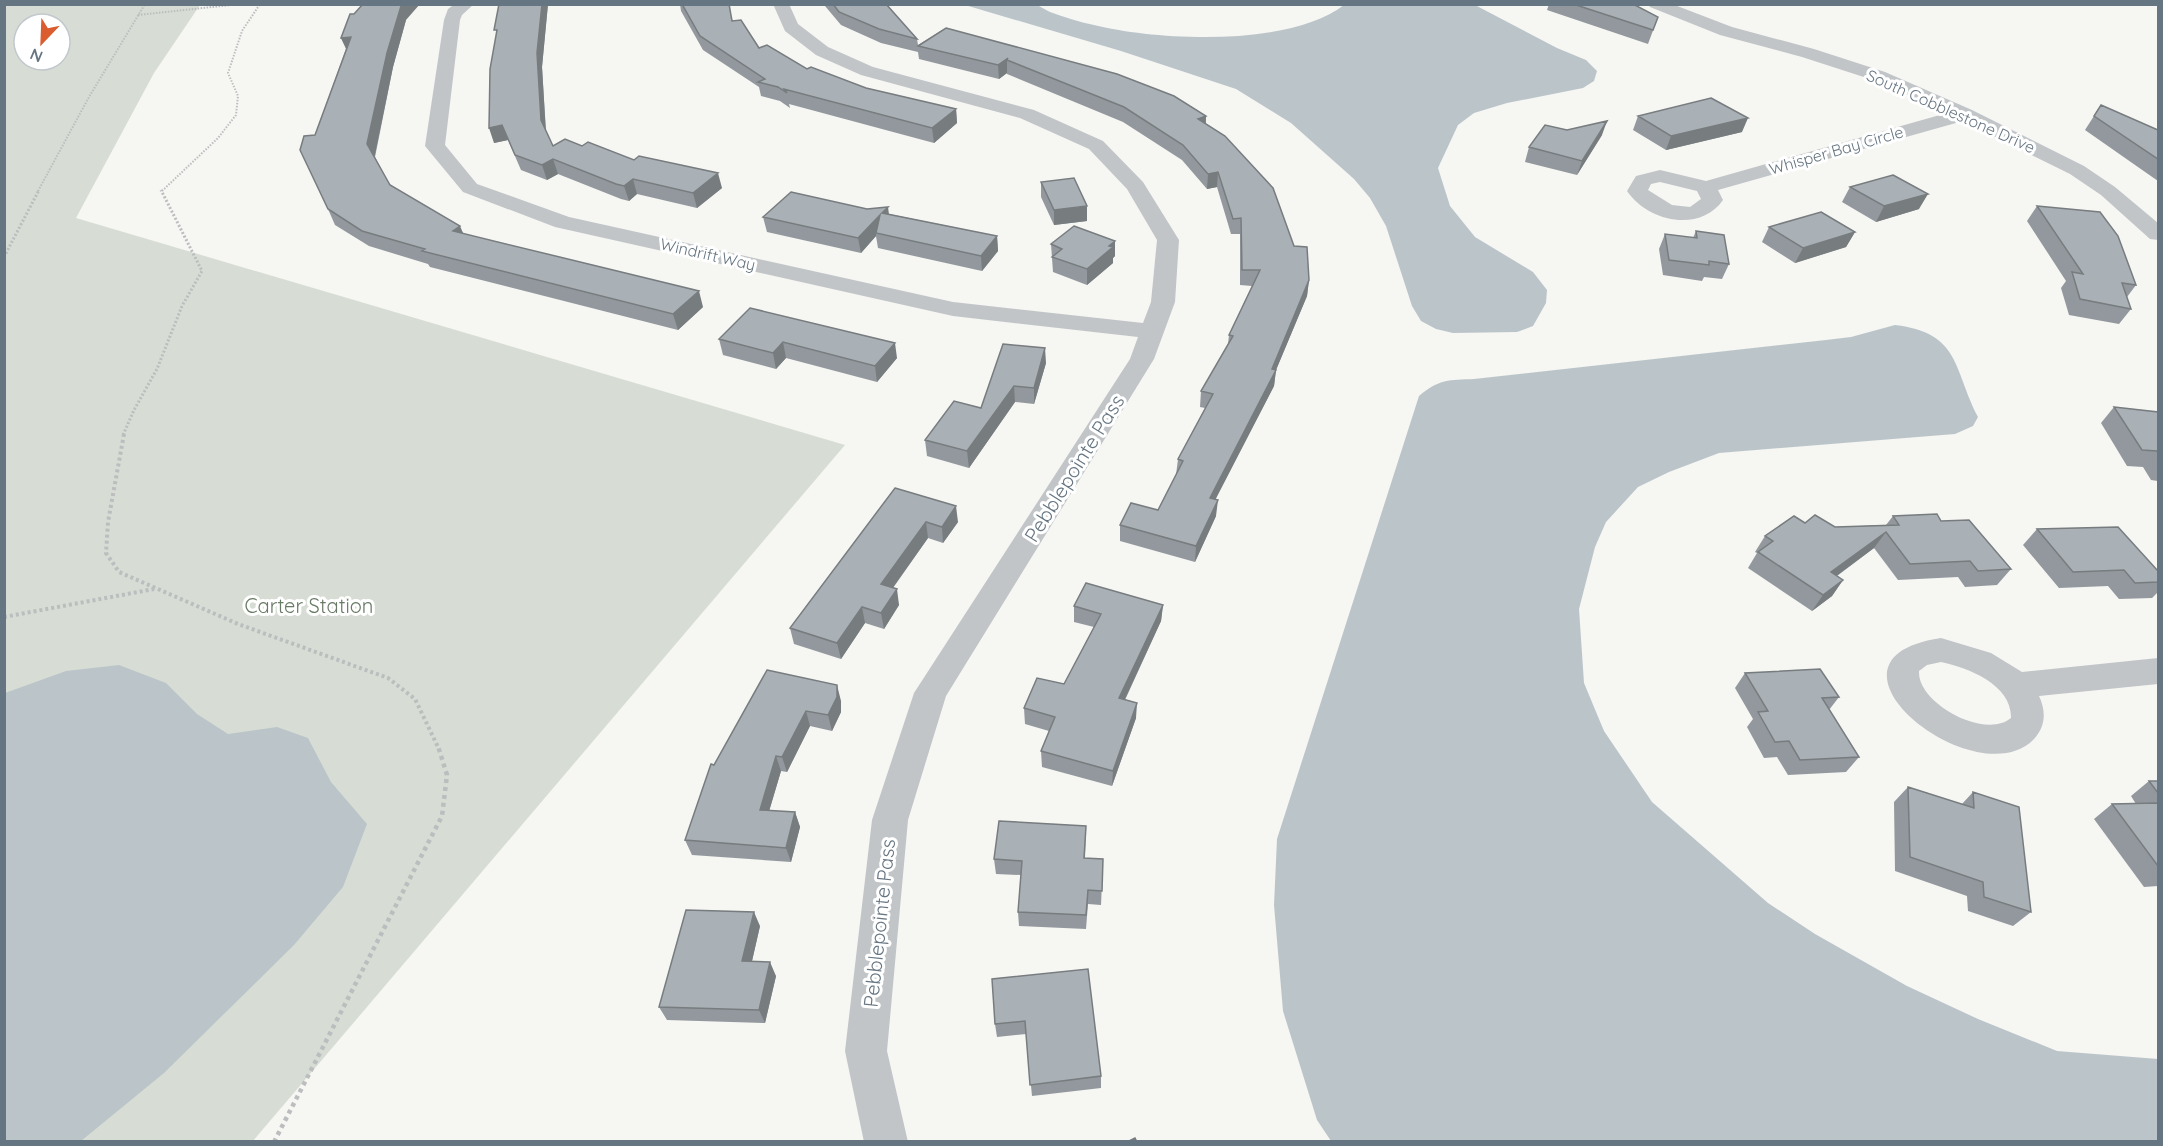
<svg xmlns="http://www.w3.org/2000/svg" width="2163" height="1146" font-family="Quicksand,sans-serif">
	<style>
		.green { fill: #d7ddd4; fill-rule: evenodd }
		.water { fill: #bbc5c9 }
		.lines { fill: none; stroke-linecap: round; stroke-linejoin: round }
		.path-far3 { stroke: #bbbdbf; stroke-width: 2; stroke-dasharray: 1.5 1.5; stroke-linecap: butt }
		.path-far2 { stroke: #bbbdbf; stroke-width: 3; stroke-dasharray: 2 2; stroke-linecap: butt }
		.path-far1 { stroke: #bbbdbf; stroke-width: 4; stroke-dasharray: 3 3; stroke-linecap: butt }
		.path { stroke: #bbbdbf; stroke-width: 4.5; stroke-dasharray: 4 4; stroke-linecap: butt }
		.street { fill: #c1c5c8; fill-rule: evenodd }
		.wall { fill: #92989d }
		.shaded-wall { fill: #777c7f }
		.building { fill: #aab1b6; stroke: #777c7f; stroke-width: 1.5 }
		.labels { text-anchor: middle; dominant-baseline: central; stroke-width: 6; stroke-linejoin: round; paint-order: stroke }
		.far-street-label { font-size: 16px; fill: #667582; stroke: #fff }
		.street-label { font-size: 20px; fill: #667582; stroke: #fff }
		.park-label { font-size: 20px; fill: #687a65; stroke: #fff }
	</style>
	<rect width="100%" height="100%" fill="#f6f6f3"/>
	<!-- green -->
	<path class="green" d="M5 5H200L154 73 76 218 845 445 253 1141 5 1142ZM24 24H60V60H24Z"/>
	<!-- water -->
	<path class="water" d="M965 5C987 4 1011 2 1034 4 1039 5 1045 10 1050 12 1064 17 1079 22 1094 25 1159 41 1289 47 1344 5H1475L1557 48 1586 60 1597 71 1594 81 1583 88 1507 103 1474 113 1458 125 1438 168 1450 206 1475 237 1533 272 1547 290 1546 303 1533 326 1517 332 1453 333 1436 329 1421 321 1412 306 1386 226 1370 198 1354 179 1291 123 1236 89 1121 51Z
		M1895 325C1961 333 1953 369 1978 417L1973 426 1955 434 1719 453 1669 472 1638 487 1606 522 1595 547 1579 609 1584 683 1604 731 1652 802 1768 903 1815 934 1907 986 1978 1019 2057 1051 2158 1059V1141H1331L1317 1120 1283 1011 1274 905 1277 839 1419 396C1439 379 1449 380 1474 379L1826 340 1851 337Z
		M119 665 166 683 197 714 228 734 277 727 308 738 331 782 367 824 343 887 294 945 164 1073 81 1141H5V693L66 671Z"/>
	<g class="lines">
		<!-- path-far3 -->
		<path class="path-far3" d="M138 15 240 4
			M38 191 89 97 145 4
			M162 191 218 138 236 115 238 96 228 73 242 31 260 4"/>
		<!-- path-far2 -->
		<path class="path-far2" d="M4 257 39 190
			M123 435 134 410 157 369 182 306 202 271 161 190"/>
		<!-- path-far1 -->
		<path class="path-far1" d="M124 434 108 522 106 553 119 572 238 624 388 678 415 699 438 747
			M4 617 154 589"/>
		<!-- path -->
		<path class="path" d="M274 1142 442 816 447 775 438 746"/>
		<!-- street -->
		<path class="street" d="M455 4H474L462 15 460 20 445 145 477 184 569 217 953 302 1143 323 1151 302 1157 240 1127 189 1089 149 1020 118 861 75 816 55 785 31 773 4H789L798 24 828 47 873 67 1034 110 1103 141 1143 182 1179 240 1175 302 1154 359 946 696 908 820 887 1051 908 1142H864L845 1051 872 820 914 693 1130 359 1138 337 953 316 555 227 463 192 425 146 444 20 448 9Z
			M1648 4H1672L1732 27 1814 49 1885 72 1972 110 2084 166 2115 187 2158 223V240L2150 239 2101 195 2070 174 1963 121 1718 190 1723 200C1700 233 1648 222 1627 191L1636 176 1660 170 1706 181 1947 113 1873 80 1802 57 1720 35 1650 7ZM1660 182 1697 191 1701 199 1690 207 1672 205 1648 190 1651 184Z
			M1941 638 1991 653 2022 672 2158 658V684L2039 696C2046 711 2046 726 2034 739 1977 799 1798 659 1941 638ZM1941 662C1969 668 2012 685 2011 718 1985 740 1917 703 1919 671L1927 665Z"/>
	</g>
	<!-- wall -->
	<path class="wall" d="M499 4H548L542 67 546 131 553 146H582L634 160 722 188 697 208 637 194 629 201 621 199 558 174 547 180 521 170 508 140 494 143 496 36Z
		M680 4H729L732 21 759 48 807 69 866 88 956 109 957 123 934 143 789 104 790 108 780 101 761 96 759 87 703 50 681 11Z
		M825 4H886L917 39 918 45 946 28 1206 116V124L1294 246 1309 280 1307 296 1276 370 1274 386 1215 499 1216 516 1195 562 1120 541V525L1158 510 1176 475 1178 459 1205 408 1200 407 1201 391 1228 344 1229 335 1252 286 1240 285V234H1231L1217 187 1207 189 1182 160 1123 122 1007 74V73L999 79 919 59 918 52 881 43 841 25 825 6Z
		M1549 4H1633L1658 17 1648 44 1547 10Z
		M406 20 393 67 375 157 390 185 463 234 703 307 678 330 430 267 428 264 369 246 335 225 328 209 315 135 346 49 341 38Z
		M2101 105 2158 130V181L2085 130Z
		M1638 116 1742 132 1666 150 1633 130Z
		M1567 130 1602 135 1577 175 1525 162 1529 147Z
		M1041 182 1087 221 1054 225 1041 197Z
		M1850 187 1919 209 1876 222 1842 202Z
		M2037 206 2136 285 2127 297 2131 309 2119 324 2069 315 2061 288 2066 281 2027 221Z
		M889 214 997 236 998 251 982 271 878 248 876 236 861 253 767 232 763 217Z
		M1769 227 1855 232 1846 247 1795 263 1762 242Z
		M1696 231 1729 264 1722 279 1704 277 1702 281 1663 275 1659 249 1665 234 1693 238Z
		M1051 244 1115 256 1113 258V263L1087 285 1053 272Z
		M750 308 897 358 877 382 786 358 776 369 723 355 719 339Z
		M1046 363 1034 404 1015 402 969 468 927 456 925 440 981 408Z
		M2114 407 2158 412V481L2151 480 2143 467 2127 466 2101 423Z
		M895 488 958 522 943 543 928 538 893 588 899 605 884 629 865 623 841 659 794 644 790 628Z
		M1893 516 1941 521 2011 569 1997 585 1965 587 1958 577 1898 580 1874 548 1837 576 1843 580 1832 596 1812 611 1748 568 1757 553 1755 552 1765 536 1805 523 1835 527 1886 525Z
		M2037 529 2158 571V592L2152 598 2119 599 2108 586 2059 588 2023 545Z
		M1163 605 1161 621 1125 700 1136 718 1112 786 1042 767 1041 751 1049 731 1025 724 1024 708 1064 684 1094 627 1074 622V606Z
		M767 670 841 701V712L832 731 810 726 787 772 781 771 769 811 795 812 800 827 791 862 692 855 685 840 714 765Z
		M1745 673 1839 697 1829 710 1859 757 1846 772 1788 775 1777 757 1764 758 1747 727 1753 719 1735 688Z
		M2149 781H2158V886L2144 887 2094 819 2112 804H2136L2131 796Z
		M1908 787 1962 804 1973 792 2031 912 2013 926 1968 911 1967 896 1895 871 1894 802Z
		M1086 826 1085 858 1103 859 1101 905 1088 904 1086 929 1019 926 1018 912 1021 875 996 874 994 859Z
		M760 926 752 961 776 976 765 1023 667 1020 659 1007Z
		M992 979 1101 1076V1088L1032 1096 1026 1034 997 1037 995 1024Z"/>
	<!-- shaded-wall -->
	<path class="shaded-wall" d="M402 4H420L406 20 393 67 374 159 367 144 387 53 401 6Z
		M542 4H548L542 67 546 135 541 120 537 53Z
		M351 37 348 52 341 38Z
		M1008 58 1007 60V73L999 79 998 65Z
		M956 109 957 123 934 143 932 128Z
		M1206 116 1205 131 1198 119Z
		M1748 118 1742 132 1666 150 1671 136Z
		M1607 121 1602 135 1577 175 1582 161Z
		M502 125 508 140 494 143 489 128Z
		M553 159 558 174 547 180 542 165Z
		M1218 172 1217 187 1207 189 1208 174Z
		M718 173 722 188 697 208 693 193Z
		M633 179 637 194 629 201 624 186Z
		M1928 194 1919 209 1876 222 1884 206Z
		M1087 206V221L1054 225V210Z
		M888 207 890 222 882 213Z
		M880 215 876 233V236L861 253 858 238Z
		M460 226 467 242 453 231Z
		M1855 232 1846 247 1795 263 1803 248Z
		M997 236 998 251 982 271 981 256Z
		M1115 241V256L1113 258V263L1087 285V269L1109 246Z
		M1309 280 1307 296 1276 370 1274 386 1208 514 1210 498 1272 369Z
		M699 291 703 307 678 330 673 314Z
		M783 342 786 358 776 369 773 353Z
		M895 343 897 358 877 382 875 366Z
		M1045 348 1046 363 1034 404V388Z
		M1014 386 1015 402 969 468 967 451Z
		M1218 500 1216 516 1195 562 1196 546Z
		M956 506 958 522 943 543 942 527Z
		M926 522 928 538 884 600 881 584Z
		M1886 532 1874 548 1820 588 1831 572Z
		M1843 580 1832 596 1812 611 1823 595Z
		M897 589 899 605 884 629 881 613Z
		M1163 605 1161 621 1118 714 1119 698Z
		M862 607 865 623 841 659 837 643Z
		M837 685 841 701V712L832 731 828 715Z
		M1137 703 1136 718 1112 786 1113 771Z
		M806 711 810 726 787 772 782 757Z
		M776 756 781 771 765 825 760 810Z
		M795 812 800 827 791 862 786 848Z
		M754 912 760 926 749 974 742 961Z
		M770 962 776 976 765 1023 759 1010Z"/>
	<!-- building -->
	<path class="building" d="M363 4H402L401 6 387 53 367 144 390 185 460 226 453 231 699 291 673 314 422 251 425 249 362 231 328 209 300 150 304 136 315 135 351 37 341 38 350 14H354Z
		M499 4H542L537 53 541 120 553 146 565 139 582 146 588 142 634 160 639 156 718 173 693 193 633 179 624 186 616 184 553 159 542 165 515 155 502 125 489 128 490 69 497 30H494Z
		M682 4H729L732 21 741 20 759 48 767 45 807 69 811 67 866 88 956 109 932 128 784 89 787 93 778 87 758 82 765 79 700 36Z
		M833 4H886L917 39 879 29 839 12Z
		M1573 4H1633L1658 17 1653 30Z
		M946 28 1117 74 1174 96 1206 116 1198 119 1225 136 1273 188 1294 246 1307 247 1309 280 1272 369 1276 370 1210 498 1218 500 1196 546 1120 525 1131 503 1158 510 1183 461 1178 459 1213 394 1201 391 1233 336 1229 335 1260 270H1242L1241 218 1233 219 1218 172 1208 174 1183 145 1124 107 1007 60 1008 58 998 65 918 46Z
		M1711 98 1748 118 1671 136 1638 116Z
		M2101 105 2158 130V159L2094 116Z
		M1607 121 1582 161 1529 147 1545 125 1567 130Z
		M1893 175 1928 194 1884 206 1850 187Z
		M1074 178 1087 206 1054 210 1041 182Z
		M791 192 867 209 888 207 882 213 997 236 981 256 876 233 880 215 858 238 763 217Z
		M2037 206 2100 212 2118 236 2136 285 2122 283 2131 309 2080 299 2072 272 2083 274Z
		M1821 212 1855 232 1803 248 1769 227Z
		M1074 226 1115 241 1109 246 1113 247 1087 269 1052 257 1062 249 1051 244Z
		M1696 231 1724 235 1729 264 1709 261V265L1669 260 1665 234 1697 238Z
		M750 308 895 343 875 366 783 342 773 353 719 339Z
		M1003 344 1045 348 1034 388 1014 386 967 451 925 440 954 401 981 408Z
		M2114 407 2158 412V453L2157 451 2142 450Z
		M895 488 956 506 942 527 926 522 881 584 897 589 881 613 862 607 837 643 790 628Z
		M1937 514 1941 521 1969 520 2011 569 1978 571 1970 561 1910 564 1886 532 1831 572 1843 580 1823 595 1758 552 1773 541 1765 536 1794 516 1805 523 1815 515 1835 527 1899 525 1893 516Z
		M2118 527 2158 571V582L2135 583 2124 570 2073 572 2037 529Z
		M1086 583 1163 605 1119 698 1137 703 1113 771 1041 751 1055 717 1024 708 1037 678 1064 684 1101 614 1074 606Z
		M1820 669 1839 697 1822 698 1859 757 1800 760 1789 741 1775 742 1758 712 1768 711 1745 673Z
		M767 670 837 685V697L828 715 806 711 782 757 776 756 760 810 795 812 786 848 685 840 711 764 714 765Z
		M2149 781H2158V793Z
		M1908 787 1974 808 1973 792 2019 807 2031 912 1984 897 1983 882 1910 857Z
		M2158 803V866L2112 804Z
		M999 821 1086 826 1084 858 1103 859 1102 891 1088 890 1086 915 1018 912 1022 861 994 859Z
		M686 910 754 912 742 961 770 962 759 1010 659 1007Z
		M1088 969 1101 1076 1030 1085 1025 1021 995 1024 992 979Z
		M1135 1138 1137 1142H1127Z"/>
	<g class="labels">
		<!-- far-street labels -->
		<g class="far-street-label">
			<text transform="translate(1951 111) rotate(24)">South Cobblestone Drive</text>
			<text transform="translate(1836 150) rotate(-16)">Whisper Bay Circle</text>
			<text transform="translate(708 254) rotate(13)">Windrift Way</text>
		</g>
		<!-- street labels -->
		<g class="street-label">
			<text transform="translate(1074 468) rotate(-58)">Pebblepointe Pass</text>
			<text transform="translate(879 923) rotate(-84)">Pebblepointe Pass</text>
		</g>
		<!-- park labels -->
		<g class="park-label">
			<text x="309" y="605">Carter Station</text>
		</g>
	</g>
	<!-- border -->
	<rect width="2163" height="1146" fill="none" stroke="#667582" stroke-width="12"/>
	<!-- north arrow -->
	<g transform="translate(42 42) rotate(203)"><circle r="28" fill="#ffffff" stroke="#c2c8cd" stroke-width="1.5"/>
	<path d="M0-4.5L10 22L0 15L-10 22Z" fill="#da5c2f"/>
	<text y="-9" font-size="16" font-weight="bold" text-anchor="middle" fill="#667582">N</text>
	</g>
</svg>
